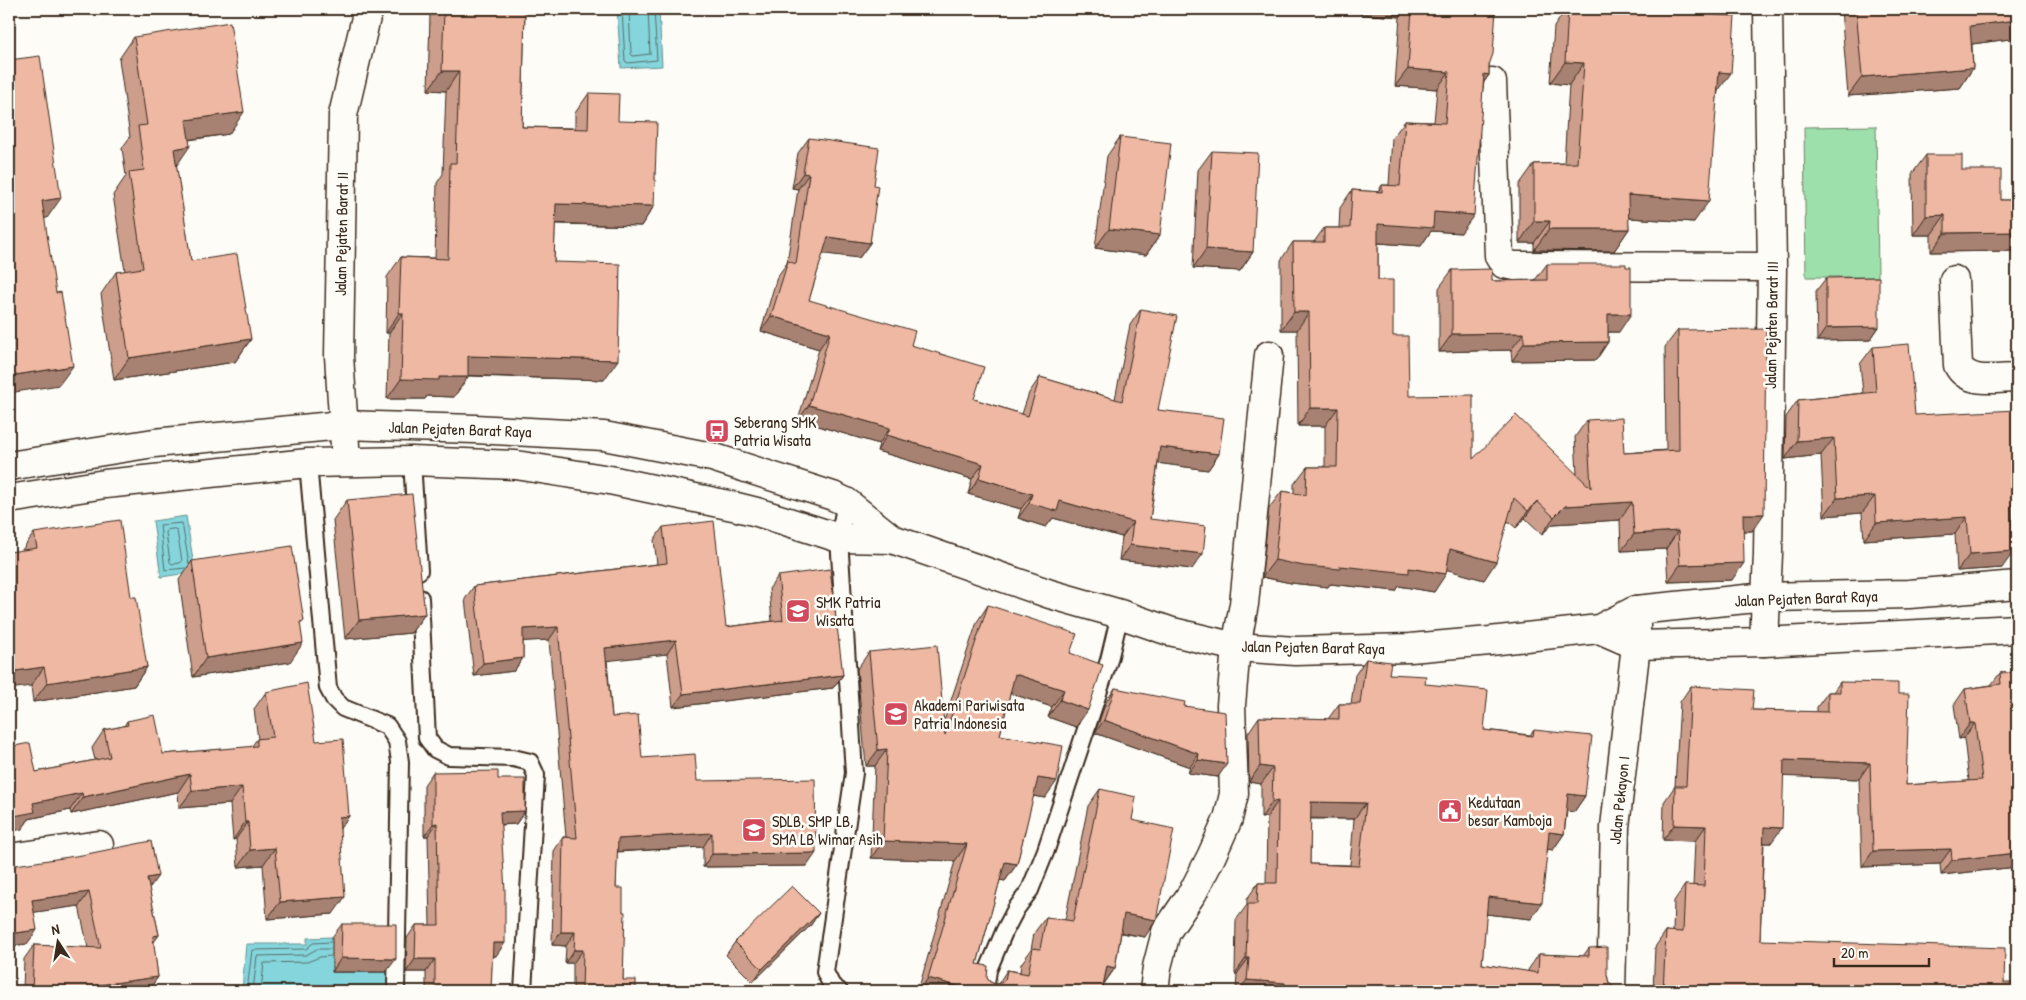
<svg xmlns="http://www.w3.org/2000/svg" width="2026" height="1000" font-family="'Patrick Hand',sans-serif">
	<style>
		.green { fill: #9ee0ab; stroke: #6c8564 }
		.water { fill: #84d5dc; stroke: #679190 }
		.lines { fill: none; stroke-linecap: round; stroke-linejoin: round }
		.shore { stroke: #586e6a; stroke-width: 1 }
		.lane-casing { stroke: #3b2a1e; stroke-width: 20 }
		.street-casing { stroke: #3b2a1e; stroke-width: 31 }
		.secondary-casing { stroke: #3b2a1e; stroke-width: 31 }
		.lane { stroke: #fdfcf7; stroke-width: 16 }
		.street { stroke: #fdfcf7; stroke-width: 28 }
		.secondary { stroke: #fdfcf7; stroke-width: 28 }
		.wall { fill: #cd9e8c; stroke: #3b2a1e; fill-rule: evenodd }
		.shaded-wall { fill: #a78172; stroke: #3b2a1e }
		.building { fill: #eeb8a3; stroke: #3b2a1e; fill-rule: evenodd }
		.labels { text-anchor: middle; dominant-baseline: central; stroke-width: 5; stroke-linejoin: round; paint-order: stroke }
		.street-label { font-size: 16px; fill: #3b2a1e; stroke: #fdfcf7 }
		.poi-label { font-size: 16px; fill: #3b2a1e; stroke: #fdfcf7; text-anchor: start }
	</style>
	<rect width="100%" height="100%" fill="#fdfcf7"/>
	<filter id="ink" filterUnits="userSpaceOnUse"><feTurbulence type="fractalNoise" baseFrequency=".02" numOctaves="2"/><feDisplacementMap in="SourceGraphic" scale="10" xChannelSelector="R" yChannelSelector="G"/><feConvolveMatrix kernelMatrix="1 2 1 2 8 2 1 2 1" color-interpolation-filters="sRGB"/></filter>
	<g filter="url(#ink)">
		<!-- green -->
		<path class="green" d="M1876 126 1878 277H1806L1804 127Z"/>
		<!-- water -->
		<path class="water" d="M617 9H659L662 66 621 68Z
			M186 516 195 572 161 577 153 521Z
			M332 937 389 938 388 991H242L246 944H307V938Z"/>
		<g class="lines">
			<!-- shore -->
			<path class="shore" d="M622 9 625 61 628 63 657 60 654 9
				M629 9 631 54 633 56 650 54 648 9
				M175 529 177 531 182 561 180 563 172 564 170 562 166 533 167 530Z
				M186 568 165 570 160 525 182 523 189 564
				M247 991 252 950 306 949 313 943 331 942
				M253 991 257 956 306 955 317 949H331
				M261 991 264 963 307 962 320 957 331 956"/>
			<defs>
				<path id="lane" d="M412 461 419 571
					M308 463 328 688 334 699 343 708 387 726 397 741 400 762 396 991
					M420 598 427 738 435 749 449 756 513 758 530 762 536 775 523 991
					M839 991 832 986 825 972 854 773 839 538 846 502
					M985 991 988 970 1004 932 1016 909 1030 890 1046 850 1109 660 1120 614"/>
				<path id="street" d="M1492 82 1499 256 1504 264 1515 266 1772 267
					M1954 280 1958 365C1968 385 1997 378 2017 378
					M346 461 339 356 343 115 368 9
					M1764 642 1768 554 1772 267 1768 9
					M9 858 99 845
					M1154 991 1157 967 1166 932 1193 892 1211 857 1228 819 1234 794 1231 705 1236 647 1244 604 1269 355
					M1611 991 1615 827 1636 645V610"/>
				<path id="secondary" d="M9 466 154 443 343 425 475 429 604 436 712 457 833 496 846 502 892 539
					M9 499 105 484 308 463 412 461 516 465 610 480 733 506 757 512 839 538 892 539 1050 594 1120 614 1169 631 1236 647 1295 651 1410 648 1490 641 1599 629 1636 610 1766 597 1909 594 2017 585
					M1599 629 1636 645 1764 642 2017 629"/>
			</defs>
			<!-- lane casing -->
			<use href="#lane" class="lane-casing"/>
			<!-- street casing -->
			<use href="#street" class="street-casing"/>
			<!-- secondary casing -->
			<use href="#secondary" class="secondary-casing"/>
			<!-- lane -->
			<use href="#lane" class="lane"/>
			<!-- street -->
			<use href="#street" class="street"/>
			<!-- secondary -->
			<use href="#secondary" class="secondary"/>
		</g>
		<!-- wall -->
		<path class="wall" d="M434 9H525L522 127 575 128V113L589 93 618 121 654 206 641 226 555 224 554 262 604 380 468 376 454 397 427 396 425 399H387L389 333H386L387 277 401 257 435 258 437 183 443 174 446 91 428 90 430 14Z
			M1360 9H1496L1489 65V75L1484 82 1461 233 1431 231 1421 246 1378 243V280L1409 396 1473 459 1577 474 1575 437 1587 420 1624 453 1666 450 1665 347 1678 330 1752 531H1743L1732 580 1668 582 1666 549 1621 551 1620 520 1553 524 1542 534 1525 518 1516 528 1508 521 1484 580 1447 569 1434 592 1399 586 1396 591 1330 584 1328 587 1291 583 1262 577 1269 508 1282 491 1294 493V484L1307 467H1325V426H1298L1297 330H1281V260L1293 242H1314L1324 228H1339L1340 208 1352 190 1378 192 1382 185H1389L1392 138 1405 121 1434 122 1437 89 1395 86 1400 17 1360 14Z
			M1566 9H1688V13L1718 92 1694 222 1628 218 1629 229 1614 251 1534 250V243H1519V185L1534 164 1564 163 1569 85 1550 83 1554 27Z
			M1841 9H2017V38L1972 44 1973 68 1960 88 1848 96Z
			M134 37 229 134 189 140 176 166 191 261 251 339 235 362 114 380 101 294 116 272 125 271 113 195 126 176 122 148 130 137 119 59Z
			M1120 137 1160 235 1146 255 1095 248 1107 156Z
			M809 138 874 185 870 243 859 258 823 253 809 300 911 345 974 399 1022 414 1029 393 1040 377 1115 399 1130 325 1141 309 1158 410 1219 454 1208 470 1158 463 1150 519 1192 569 1119 560 1122 537 1053 518 1046 527 1018 518 1021 509 968 494 972 479 877 451 879 444 798 420 819 349 761 331 777 277 787 263 798 189 792 188 798 153Z
			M1212 151 1253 252 1240 271 1193 268 1198 170Z
			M1926 155 1962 170 2001 200H2017V268H2014V251L1931 252V235H1913L1912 174Z
			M1547 264 1619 332H1608V342L1596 360 1512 361 1511 350 1439 352V288L1452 270 1492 281 1535 280Z
			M1826 278 1879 327 1870 340 1817 341 1816 291Z
			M1873 347 1915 415 2017 521 2012 522 2002 568 1957 571 1955 534 1864 540 1862 513 1824 516 1821 455 1785 459 1786 417 1798 400 1863 393 1860 364Z
			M347 500 425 614 411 633 345 639 333 520Z
			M663 527 726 627 772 621 769 589 778 576 843 675 833 688 673 707 667 654 607 660 612 717 642 758 697 781 807 866 703 867V847L617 852 616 888 623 912V980L636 991H573V963H565L566 946 552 945 554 851 563 837H566L549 640 523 641V658L514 671 474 676 465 599 474 586 657 564 654 540Z
			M34 533 131 597 147 667 134 686 33 702 31 686 22 550Z
			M192 561 304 621 300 625 290 662 193 677 179 580Z
			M988 605 1070 653 1076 727 1048 717 1052 707 1010 693 1000 735 1045 798 1033 796 1017 864 1005 881 1000 880 977 964 990 982 995 984H998L1007 970 1020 972 1021 964 1031 950 1034 933 1046 917 1065 920 1088 806 1100 789 1132 820 1145 937 1121 933 1115 968 1104 984 1102 991H918L955 861 871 858 875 766H866L857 669 869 652 944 721 977 622Z
			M1366 659 1389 674 1425 684 1484 730 1530 735 1534 730 1585 796 1574 812 1567 811 1564 834 1553 850 1548 849 1531 919 1486 914 1482 964 1528 972V970L1539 954 1583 956 1589 948 1607 975 1609 983 1615 991H1236L1237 974H1235L1236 920 1247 905V899L1258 883H1266L1267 817 1261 818V784L1249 782 1248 733 1259 717 1328 719 1339 704H1351L1355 675ZM1310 819H1354L1350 865 1310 864Z
			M2017 672V867L1941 875 1940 864 1862 867 1859 779 1783 776 1771 843H1764L1760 940 2004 983 2017 991H1653L1655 947 1666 931 1673 932 1674 901 1685 885 1693 886 1695 841 1663 840 1664 802 1675 786 1680 702 1691 686 1752 710 1817 712V707L1828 692H1833L1840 682 1898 694 1906 785 1969 781 1964 738 1959 739 1954 705 1965 689 1991 685 2000 673Z
			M1115 688 1184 706 1218 777 1188 773 1190 767 1095 733 1106 702Z
			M266 692 316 741 349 816 340 828 333 914 267 919 263 865 238 867 236 839 233 840 230 804 179 808 178 792 71 814 70 810 29 819 22 829 36 772 95 760 92 748 104 730 124 726 127 721 163 754 251 747 257 739H258L254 709Z
			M433 772 498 779 525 811 516 824 500 825 496 956H492L491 991H426V972H406L407 938 416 925H430L428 836H424V785Z
			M9 866 149 888 159 935 153 942 158 977 148 991H23L24 959 34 945 88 948 79 906 34 912 27 944 9 946Z
			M819 913 810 926 753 982 726 955 735 942Z
			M342 924 386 972H332V937Z"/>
		<!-- shaded-wall -->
		<path class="shaded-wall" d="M1363 9H1406L1400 17 1360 14Z
			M2017 20V38L1957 46 1970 26Z
			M1565 62 1584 63 1569 85 1550 83Z
			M1973 68 1960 88 1848 96 1862 77Z
			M1408 69 1449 72 1437 89 1395 86Z
			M442 71H459L446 91 428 90Z
			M1719 72 1731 73 1716 94Z
			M1484 74 1489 75 1477 92Z
			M244 112 229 134 171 142 186 120Z
			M190 146 175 168 174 149Z
			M803 173 809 174 798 189 792 188Z
			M1628 195 1709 201 1694 222 1613 217Z
			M61 198 47 218 29 221 42 201Z
			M556 204 654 206 641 226 542 223Z
			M1434 212 1474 215 1461 233 1431 231 1421 246 1365 242 1378 224Z
			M1945 215 1931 235H1913L1926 216Z
			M1534 221H1550L1534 243H1519Z
			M1109 229 1160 235 1146 255 1095 248Z
			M1549 229H1629L1614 251 1534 250Z
			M2017 232V246L2014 251 1931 252 1945 233Z
			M828 237 870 243 859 258 817 253Z
			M1206 249 1253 252 1240 271 1193 268Z
			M1294 312H1309L1297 330H1281Z
			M399 313H403L389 333H386Z
			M1608 314H1631L1619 332H1595Z
			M771 316 830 333 819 349 761 331Z
			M1879 327 1870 340 1817 341 1826 328Z
			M1524 333 1511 350 1439 352 1452 334Z
			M251 339 235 362 114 380 129 358Z
			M1608 342 1596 360 1512 361 1524 343Z
			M468 356 618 360 604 380 455 375Z
			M73 366 59 385 9 393V376Z
			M439 377H468L454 397 427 396 425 399H387L401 379Z
			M809 405 890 428 879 444 798 420Z
			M1310 408H1338L1325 426H1298Z
			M887 435 983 464 972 479 877 451Z
			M1834 438 1821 455 1785 459 1797 441Z
			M1160 447 1219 454 1208 470 1149 462Z
			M979 478 1032 494 1021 509 968 494Z
			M1875 496 1862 513 1824 516 1837 498Z
			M1060 501 1133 522 1122 537 1053 518 1046 527 1018 518 1029 503Z
			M1537 501 1525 518 1516 528 1528 511Z
			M1632 502 1620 520 1553 524 1542 534 1554 517 1565 506Z
			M2011 505H2017V521L1999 522Z
			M1743 514H1764L1752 531H1731Z
			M1967 517 1955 534 1864 540 1876 523Z
			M1678 531 1666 549 1621 551 1634 534Z
			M1130 545 1203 554 1192 569 1119 560Z
			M1450 549 1496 562 1484 580 1437 567Z
			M2014 551 2002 568 1957 571 1970 554Z
			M1275 560 1340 566 1409 568 1446 574 1434 592 1399 586 1396 591 1330 584 1328 587 1291 583 1262 577Z
			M1744 563 1732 580 1668 582 1680 565Z
			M425 614 411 633 345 639 359 620Z
			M558 627 549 640 514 642 523 629Z
			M676 640 667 654 596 662 605 648Z
			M303 643 290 662 193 677 206 658Z
			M523 658 514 671 474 676 483 663Z
			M44 667 31 686 9 689V672Z
			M147 667 134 686 33 702 47 683Z
			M1015 674 1064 690 1052 707 1003 691Z
			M843 675 833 688 673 707 683 694Z
			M1060 700 1088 710 1076 727 1048 717Z
			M1104 720 1199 754 1190 767 1095 733Z
			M1970 723H1975L1964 738 1959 739Z
			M887 749 875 766H866L878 750Z
			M1198 760 1227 764 1218 777 1188 773Z
			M1784 760 1870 763 1859 779 1773 776Z
			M1260 766 1273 768 1261 784 1249 782Z
			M190 774 178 792 71 814 83 797Z
			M1038 778 1057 781 1045 798 1026 795Z
			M242 787 230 804 179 808 192 791Z
			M82 793 70 810 29 819 22 829 9 832V817L33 803Z
			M1568 794 1585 796 1574 812 1557 810Z
			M1278 801 1267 817 1261 818 1272 802Z
			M1311 802 1366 803 1354 819 1300 818Z
			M525 811 516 824 491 825 500 812Z
			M349 816 336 834 339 817Z
			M245 822H248L236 839 233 840Z
			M437 823 428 836H424L433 824Z
			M1674 825 1706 826 1695 841 1663 840Z
			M1764 827 1782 828 1771 843H1754Z
			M1549 832 1564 834 1553 850 1538 848Z
			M712 833 703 847 608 852 618 839Z
			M883 841 967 844 955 861 871 858Z
			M275 848 263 865 238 867 250 850Z
			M1951 849 1940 864 1862 867 1873 851Z
			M816 853 807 866 703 867 712 854Z
			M2017 853V867L1941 875 1952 860Z
			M1005 862 1017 864 1005 881 994 879Z
			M158 876 148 890 147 878Z
			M89 892 79 906 22 914 32 900Z
			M345 897 333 914 267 919 280 902Z
			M1488 897 1542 903 1531 919 1477 913Z
			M819 913 810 926 753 982 762 969Z
			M1124 914 1156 920 1145 937 1113 931Z
			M37 930 27 944 9 946V934Z
			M561 932H575L566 946 552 945Z
			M159 935 149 949 153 936Z
			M493 943H505L496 956H484Z
			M574 950H583L573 963H565Z
			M341 958 396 959 386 972H332Z
			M1246 958H1249L1237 974H1235Z
			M415 959H435L426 972H406Z
			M1107 966 1115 968 1103 985Z
			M158 977 148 991H94L99 985Z
			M928 978 976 991H919Z
			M1247 980 1285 983 1279 991H1238Z"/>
		<!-- building -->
		<path class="building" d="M444 9H525L522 127 588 129 589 93 619 94 618 121 657 122 654 206 556 204 554 262 620 264 618 360 468 356V377H439V380L401 379 403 313H399L401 257 448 259 450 163H456L459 71H442Z
			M1412 9H1496L1493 54 1489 65V75L1484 74 1474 215 1434 212 1433 228 1378 224V280H1393V336H1408L1409 396 1473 395V459L1516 415 1591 488 1587 420 1622 418 1624 453 1679 450 1678 330 1766 329 1764 514H1743L1744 563 1680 565 1678 531 1634 534 1632 502 1565 506 1554 517 1537 501 1528 511 1514 498 1496 562 1450 549 1446 574 1409 568V573L1340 566V569L1304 566 1275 560 1282 491 1306 495 1307 467H1337L1338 408H1310L1309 312H1294L1293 242H1324V228H1350L1352 190 1382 192V185L1400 186 1405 121 1445 123 1449 72 1408 69Z
			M1568 9H1688V13L1735 16 1731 73 1719 72 1709 201 1628 195 1629 229H1549L1550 221H1534V164L1577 163 1584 63 1565 62Z
			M1856 9H2017V20L1970 26 1973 68 1862 77Z
			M230 22 244 112 186 120 190 146 174 149 191 261 237 254 251 339 129 358 116 272 143 268 129 172 144 170 138 126 147 125 134 37Z
			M40 56 61 198 42 201 56 293 61 292 73 366 9 376V60Z
			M1120 137 1171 143 1160 235 1109 229Z
			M809 138 879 148 874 185 878 186 870 243 828 237 809 300 915 331 911 345 984 367 974 399 1028 416 1040 377 1122 401 1141 309 1177 316 1158 410 1224 418 1219 454 1160 447 1150 519 1206 526 1203 554 1130 545 1133 522 1060 501 1057 511 1029 503 1032 494 979 478 983 464 887 435 890 428 809 405 830 333 771 316 788 261 796 264 809 174 803 173Z
			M1212 151 1258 153 1253 252 1206 249Z
			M1926 155H1962V170H2001V200H2017V232L1945 233V215L1926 216Z
			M1547 264H1626V267H1631V314H1608V342L1524 343V333L1452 334V270L1492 269V281L1547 280Z
			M1879 277V327L1826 328V278Z
			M1909 344 1915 415 2017 410V505H2011L2014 551 1970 554 1967 517 1876 523 1875 496 1837 498 1834 438 1797 441 1798 400 1876 392 1873 347Z
			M412 494 425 614 359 620 347 500Z
			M120 520 131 597H136L147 667 47 683 44 667 9 672V552L37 548 34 533Z
			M714 521 726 627 783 620 778 576 830 569 843 675 683 694 676 640 605 648 612 717 638 715 642 758 695 754 697 781 815 779 816 853 712 854V833L618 839 616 888H623V912H625L623 980H636V991H582L583 950H574L575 932H561L563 837 577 838 558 627 523 629V658L483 663 474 586 667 563 663 527Z
			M292 546 304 621 300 622 303 643 206 658 192 561Z
			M988 605 1077 634 1070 653 1103 665 1088 710 1060 700 1064 690 1015 674 1000 735 1063 746 1057 781 1038 778 1017 864 1005 862 977 964 988 966 987 978 990 982 995 984 1001 983 1005 980 1007 970 1028 974 1033 948 1040 949 1046 917 1073 921 1100 789 1136 797 1132 820 1174 829 1156 920 1124 914 1115 968 1107 966 1102 991H976L928 978 967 844 883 841 887 749 878 750 869 652 937 645 945 735Z
			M1366 659 1391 662 1389 674 1426 676 1425 684 1488 690 1484 730 1533 736 1534 730 1592 736 1585 796 1568 794 1564 834 1549 832 1542 903 1488 897 1482 964 1538 973 1539 954 1589 956V948L1607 947V975L1609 983 1615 988V991H1285V983L1247 980 1249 958H1246L1248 904H1257L1258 883H1277L1278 801 1272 802 1273 768 1260 766 1259 717 1339 719V704H1360ZM1311 802 1366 803 1359 866 1310 864Z
			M2017 672V853L1952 860 1951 849 1873 851 1870 763 1784 760 1782 828 1764 827 1760 940 2005 948 2004 983H2017V991H1663L1666 931 1683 932 1685 885 1704 886 1706 826 1674 825 1675 786H1686L1691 686 1754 690 1752 710 1828 712V692H1840V682L1898 683V694H1909L1906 785 1982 780 1975 723H1970L1965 689 2001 684 2000 673Z
			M307 683 316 741 343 739 349 816 339 817 345 897 280 902 275 848 250 850 248 822H245L242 787 192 791 190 774 83 797 82 793 33 803 35 812 9 817V747L30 743 36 772 110 757 104 730 128 725 127 721 155 715 163 754 257 746V739L273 737 266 692Z
			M1115 688 1185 702 1184 706 1225 712 1227 764 1198 760 1199 754 1104 720Z
			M498 771V779H525V811L500 812 505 891V943H493L491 991H435V959H415L416 925H439L437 823 433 824V772Z
			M151 841 158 876 147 878 159 935 153 936 158 977 99 985V991H32L34 945 101 948 89 892 32 900 37 930 9 934V866L82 855Z
			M792 886 819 913 762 969 735 942Z
			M342 924H396V959L341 958Z"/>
	</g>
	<!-- icons -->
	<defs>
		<symbol id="bus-square" viewBox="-11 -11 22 22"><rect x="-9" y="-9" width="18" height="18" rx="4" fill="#d1495b" stroke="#fdfcf7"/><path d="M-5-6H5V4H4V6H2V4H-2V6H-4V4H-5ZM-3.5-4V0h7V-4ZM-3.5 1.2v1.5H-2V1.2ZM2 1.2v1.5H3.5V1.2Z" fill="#fff"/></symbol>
		<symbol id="school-square" viewBox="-11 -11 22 22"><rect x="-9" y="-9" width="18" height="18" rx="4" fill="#d1495b" stroke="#fdfcf7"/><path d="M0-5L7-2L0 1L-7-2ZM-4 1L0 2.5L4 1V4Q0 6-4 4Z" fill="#fff"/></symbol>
		<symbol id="university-square" viewBox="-11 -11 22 22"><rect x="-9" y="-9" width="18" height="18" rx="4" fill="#d1495b" stroke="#fdfcf7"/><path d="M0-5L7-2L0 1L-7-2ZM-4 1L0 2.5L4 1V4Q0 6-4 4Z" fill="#fff"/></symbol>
		<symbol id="civic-square" viewBox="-11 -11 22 22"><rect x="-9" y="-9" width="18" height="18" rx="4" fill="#d1495b" stroke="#fdfcf7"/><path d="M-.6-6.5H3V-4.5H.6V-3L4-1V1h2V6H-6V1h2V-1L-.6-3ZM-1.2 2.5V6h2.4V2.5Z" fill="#fff"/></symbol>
	</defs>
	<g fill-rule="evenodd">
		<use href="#bus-square" x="703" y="417" width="28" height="28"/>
		<use href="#school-square" x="784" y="597" width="28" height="28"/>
		<use href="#university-square" x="882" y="700" width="28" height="28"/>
		<use href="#civic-square" x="1436" y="797" width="28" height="28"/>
		<use href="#school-square" x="740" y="816" width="28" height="28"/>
	</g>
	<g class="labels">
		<!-- street labels -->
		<g class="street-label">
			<text transform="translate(341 234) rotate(-89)">Jalan Pejaten Barat II</text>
			<text transform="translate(1771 325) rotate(-89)">Jalan Pejaten Barat III</text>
			<text transform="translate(460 429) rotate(2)">Jalan Pejaten Barat Raya</text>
			<text transform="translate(1806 598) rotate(-2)">Jalan Pejaten Barat Raya</text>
			<text transform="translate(1313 647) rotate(1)">Jalan Pejaten Barat Raya</text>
			<text transform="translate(1619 800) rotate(-84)">Jalan Pekayon I</text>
		</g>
		<!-- poi labels -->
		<g class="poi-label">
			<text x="734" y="422">Seberang SMK<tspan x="734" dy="18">Patria Wisata</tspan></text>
			<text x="816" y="602">SMK Patria<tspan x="816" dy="18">Wisata</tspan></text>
			<text x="914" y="705">Akademi Pariwisata<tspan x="914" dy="18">Patria Indonesia</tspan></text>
			<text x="1468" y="802">Kedutaan<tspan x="1468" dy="18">besar Kamboja</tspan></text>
			<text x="772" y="821">SDLB, SMP LB,<tspan x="772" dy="18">SMA LB Wimar Asih</tspan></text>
		</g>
	</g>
	<!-- margin -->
	<rect width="2026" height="1000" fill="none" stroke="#fdfcf7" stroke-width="30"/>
	<rect x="15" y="15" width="1996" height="970" fill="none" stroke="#3b2a1e" stroke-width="2" filter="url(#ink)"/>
	<!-- north arrow -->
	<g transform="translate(58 942) rotate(348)" stroke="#fdfcf7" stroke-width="4" paint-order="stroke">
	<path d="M0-4L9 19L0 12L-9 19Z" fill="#3b2a1e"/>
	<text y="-8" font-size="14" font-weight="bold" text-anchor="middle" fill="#3b2a1e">N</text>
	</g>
	<!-- scale -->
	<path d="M1834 958v8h95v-8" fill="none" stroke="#3b2a1e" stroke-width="2.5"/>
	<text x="1841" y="958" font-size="15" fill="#3b2a1e" stroke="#fdfcf7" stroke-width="4" paint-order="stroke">20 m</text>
</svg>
